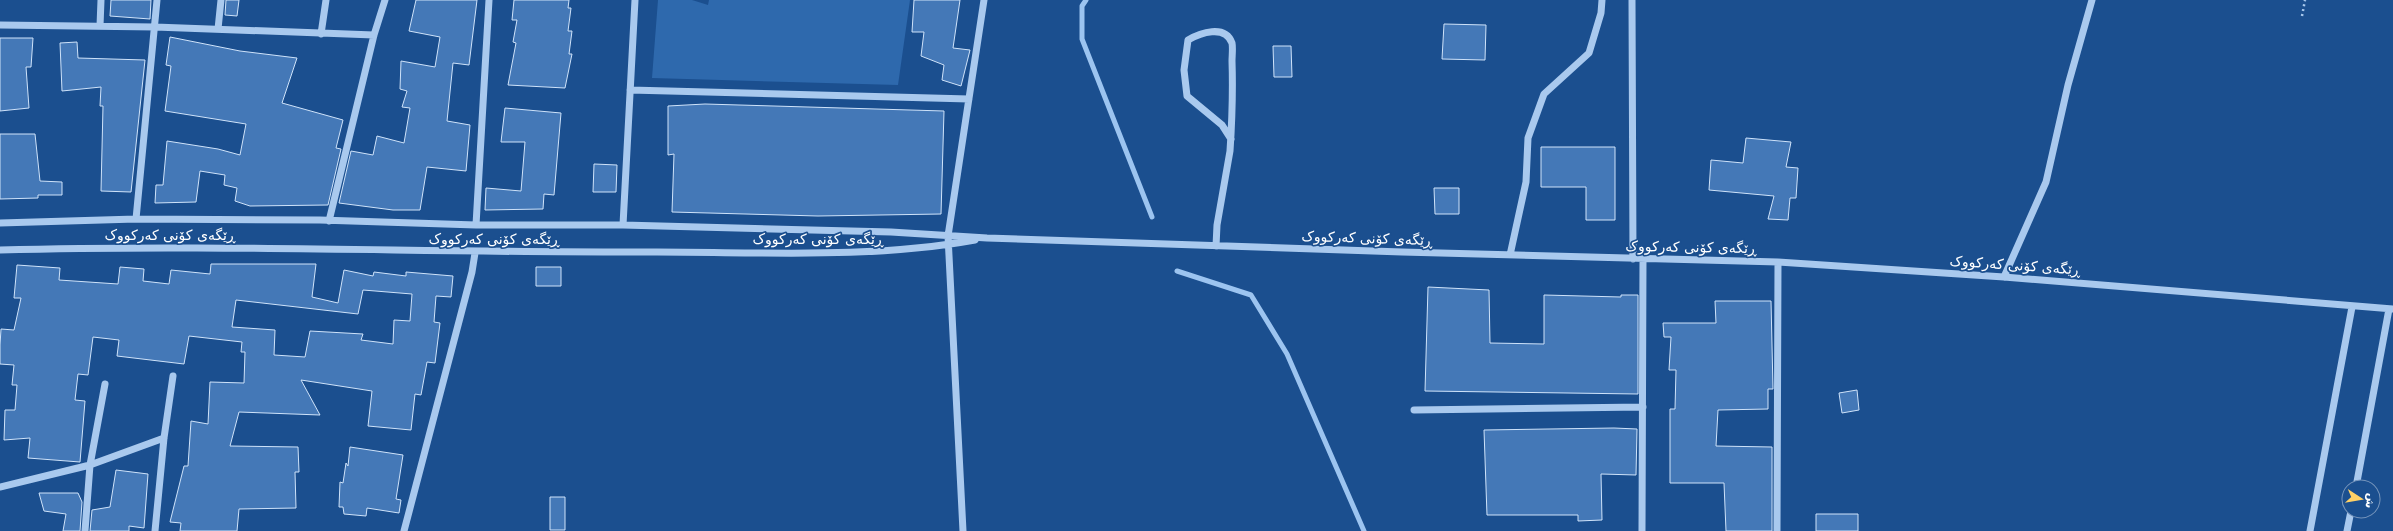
<svg xmlns="http://www.w3.org/2000/svg" width="2393" height="531" font-family="'DejaVu Sans',Cairo,sans-serif">
	<style>
		.green { fill: #2e69ad }
		.lines { fill: none; stroke-linecap: round; stroke-linejoin: round }
		.stream { stroke: #9cc4f0; stroke-width: 5 }
		.building { fill: #4478b7; stroke: #cfe3fa; fill-rule: evenodd }
		.path { stroke: #a9c9ee; stroke-width: 2.5; stroke-dasharray: 2 3; stroke-linecap: butt }
		.minor { stroke: #a9c9ee; stroke-width: 7 }
		.labels { text-anchor: middle; dominant-baseline: central; stroke-width: 3.5; stroke-linejoin: round; paint-order: stroke }
		.street-label { font-size: 14px; fill: #fff; stroke: #1b4f8f }
	</style>
	<rect width="100%" height="100%" fill="#1b4f8f"/>
	<!-- green -->
	<path class="green" d="M658 0H692L708 5 709 0H910L898 85 652 78Z"/>
	<g class="lines">
		<!-- stream -->
		<path class="stream" d="M1086 0 1082 6V39L1152 217
			M1177 271 1251 295 1287 354 1364 531"/>
	</g>
	<!-- building -->
	<path class="building" d="M111 0H151L150 19 110 16Z
		M226 0H239L237 16 225 15Z
		M416 0H477L469 65 453 63 447 121 470 125 466 171 427 167 420 210H393L339 203 351 151 373 155 377 136 404 143 410 108 402 107 407 91 400 89 401 61 435 67 440 37 409 31Z
		M514 0H569L568 8H571L568 31H572L569 54H572L565 88 508 85 516 43 513 42 517 20H512Z
		M914 0H960L953 48 970 50 961 86 942 80 944 65 921 56 924 32H912Z
		M1444 24 1486 25 1485 60 1442 59Z
		M170 37 240 51 297 58 282 103 343 120 336 148 341 149 328 205 250 206 235 201 237 188 224 185 225 175 200 171 196 202 155 203 156 185H163L167 141 218 149 240 155 246 124 165 111 171 66 166 65Z
		M0 38H33L31 67H26L29 108 0 111Z
		M77 42 78 58 145 60 131 192 101 191 103 106H100L101 87 62 91 60 43Z
		M1273 46H1291L1292 77H1274Z
		M705 104 944 111 941 214 818 216 672 212 674 154 668 155V106Z
		M505 108 561 113 554 195 544 194 543 209 485 210 486 188 521 191 525 142H501Z
		M0 134H35L40 181 62 182V195H38V198L0 199Z
		M1746 138 1791 142 1786 167 1798 168 1796 198H1790L1788 220 1768 219 1774 196 1709 190 1711 160 1743 163Z
		M1541 147H1615V220H1586V187H1541Z
		M594 164 617 165 616 192H593Z
		M1434 188H1459V214H1435Z
		M211 264H316L312 297 338 303 344 270 373 276 374 272 406 276V272L453 276 451 297 436 296 434 322 440 323 435 363 427 362 421 395 415 394 411 430 368 426 372 391 301 380 320 415 239 412 230 446 298 447 299 472H295L296 508 239 509 237 531H180L181 523 170 522 184 466H188L191 421 208 424 210 382 244 383 245 352H241L242 342 189 336 184 364 117 356 119 340 93 337 88 375 78 374 75 400 85 401 80 462 28 458 30 438 4 440 5 410H15L17 385H12L14 365 0 364V345L1 329 14 330 21 298H14L17 265 60 268 59 280 118 284 120 267 144 269 143 281 169 284 171 270 210 274ZM363 290 412 294 410 321 394 320 393 344 361 340 363 334 310 331 305 357 274 355 275 330 232 327 236 300 358 314Z
		M536 267H561V286H536Z
		M1428 287 1489 290 1490 343 1544 344V295L1621 297V295H1638V394L1425 391Z
		M1715 301H1771L1773 389H1768V409L1718 410 1716 446 1772 447V531H1726L1724 483H1670V409H1675L1676 370H1669L1671 337H1664L1663 323H1716Z
		M1857 390 1859 410 1842 413 1839 393Z
		M1614 428 1637 429 1636 475 1601 474 1602 520 1578 521V515H1487L1484 430Z
		M350 447 403 455 396 499 401 500 399 513 367 508 366 516 344 514 343 507H339L340 482 343 483 346 463 348 466Z
		M116 470 148 474 144 528 129 526V531H90L92 510 110 507Z
		M39 493H78L82 502 80 531H63L66 514 44 511Z
		M550 497H565V530H550Z
		M1816 514H1858V531H1816Z"/>
	<g class="lines">
		<!-- path -->
		<path class="path" d="M2302 16 2305 0"/>
		<!-- minor -->
		<path class="minor" d="M1632 0 1633 259
			M0 25 155 27 374 35
			M100 26 101 0
			M218 29 221 0
			M321 34 326 0
			M630 90 969 99
			M136 219 157 0
			M329 221 374 35 385 0
			M0 223 136 219 320 220 476 225H623L891 232 987 238 1402 252 1778 262 2004 277 2393 309
			M476 225 489 0
			M623 225 635 0
			M1216 246 1217 225 1230 151C1232 121 1233 91 1232 61 1232 56 1233 48 1232 43 1225 24 1200 33 1188 40L1184 70 1187 96 1222 125 1231 139
			M0 250C219 244 438 253 657 252 763 252 870 259 975 240
			M1510 255 1526 182 1528 138 1544 94 1589 53 1601 13 1602 0
			M2004 277 2046 182 2068 85 2092 0
			M1414 410 1643 407
			M0 487 90 465 164 438
			M2356 487 2389 309
			M85 531 90 465 105 384
			M155 531 164 438 173 376
			M404 531 472 272 475 253
			M963 531 948 236 984 0
			M1642 531 1643 259
			M1777 531 1778 262
			M2310 531 2352 307
			M2347 531 2351 511"/>
	</g>
	<g class="labels">
		<!-- street labels -->
		<g class="street-label">
			<text x="170" y="235">ڕێگەی کۆنی کەرکووک</text>
			<text transform="translate(1367 238) rotate(2)">ڕێگەی کۆنی کەرکووک</text>
			<text x="494" y="239">ڕێگەی کۆنی کەرکووک</text>
			<text x="818" y="239">ڕێگەی کۆنی کەرکووک</text>
			<text transform="translate(1691 247) rotate(1)">ڕێگەی کۆنی کەرکووک</text>
			<text transform="translate(2015 265) rotate(4)">ڕێگەی کۆنی کەرکووک</text>
		</g>
	</g>
	<!-- north arrow -->
	<g transform="translate(2361 499) rotate(102)"><circle r="19" fill="#1b4f8f" stroke="#7695bc"/>
	<path d="M0-3L7 15L0 10L-7 15Z" fill="#ffd166"/>
	<text y="-6" font-size="11" font-weight="bold" text-anchor="middle" fill="#ffffff">ش</text>
	</g>
</svg>
